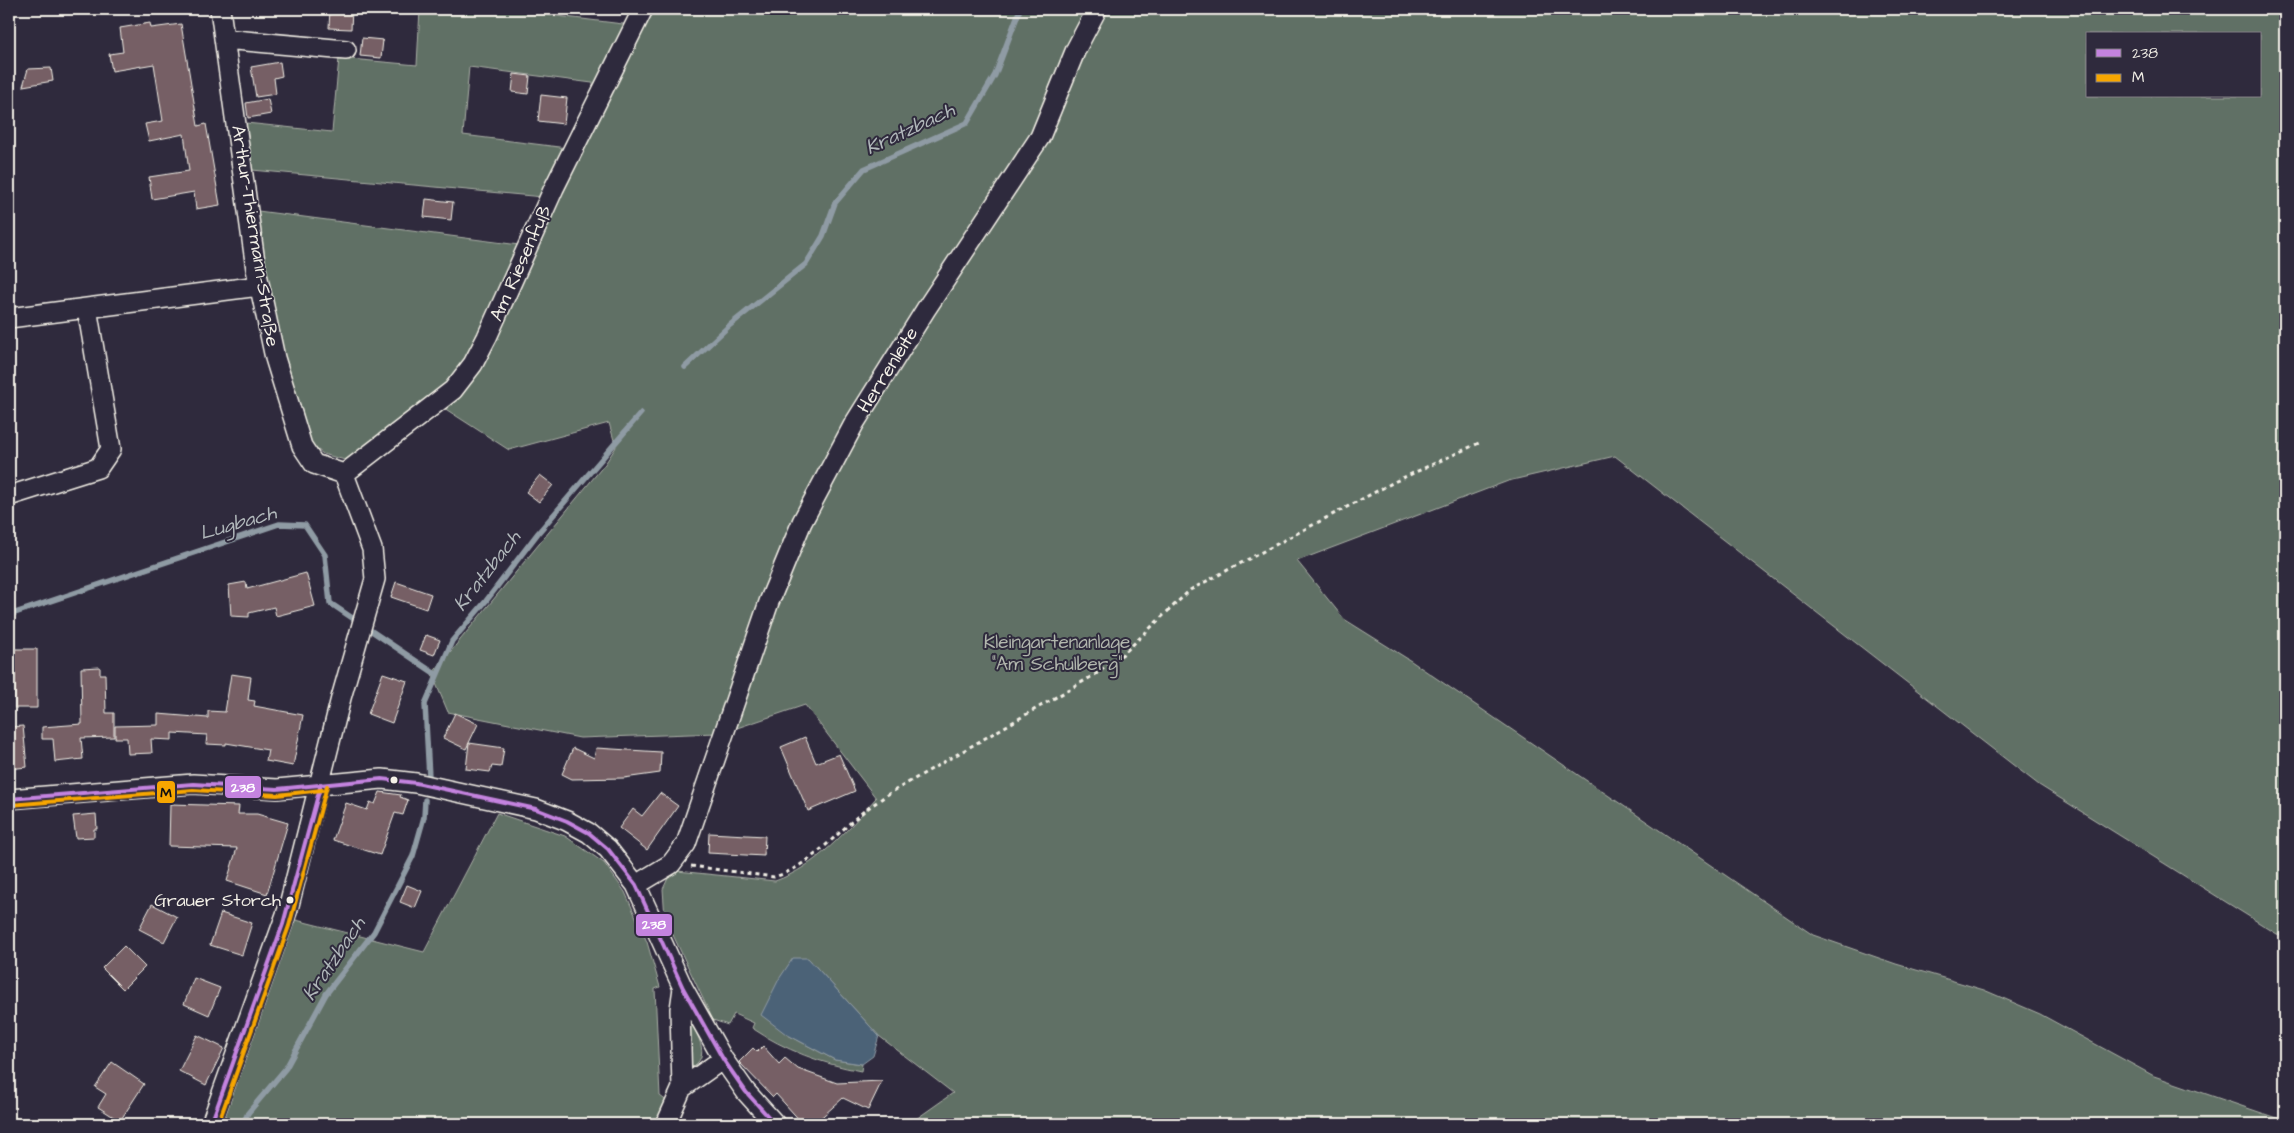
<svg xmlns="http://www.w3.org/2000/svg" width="2294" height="1133" font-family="'Architects Daughter',sans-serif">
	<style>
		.green { fill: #606f65; stroke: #aab0a6; fill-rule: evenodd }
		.water { fill: #4c6277; stroke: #8f9ba4 }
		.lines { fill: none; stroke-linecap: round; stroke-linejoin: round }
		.stream { stroke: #8f9ba4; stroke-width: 5.5 }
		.building { fill: #765f65; stroke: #f4f1e8 }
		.minor-casing { stroke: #f4f1e8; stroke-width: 22 }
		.path { stroke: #f4f1e8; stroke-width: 3; stroke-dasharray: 4 4; stroke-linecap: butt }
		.minor { stroke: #2f2a3d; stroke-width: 19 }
		.bus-1-casing { stroke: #2f2a3d; stroke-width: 8 }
		.bus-2-casing { stroke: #2f2a3d; stroke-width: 8 }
		.bus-1 { stroke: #c483df; stroke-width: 4 }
		.bus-2 { stroke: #f7a600; stroke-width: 4 }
		.bus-dot { fill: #f4f1e8; stroke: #2f2a3d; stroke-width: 2 }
		.labels { text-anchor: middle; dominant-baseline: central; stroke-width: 4; stroke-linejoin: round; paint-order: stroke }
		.bus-label { font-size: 18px; fill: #f4f1e8; stroke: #2f2a3d; text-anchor: end }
		.street-label { font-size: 19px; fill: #f4f1e8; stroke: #2f2a3d }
		.park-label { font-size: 19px; fill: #b1b6ad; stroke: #2f2a3d }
		.water-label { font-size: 20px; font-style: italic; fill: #b1b8bb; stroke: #2f2a3d }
		.line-badge { stroke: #2f2a3d; stroke-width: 2 }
		.badge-label { font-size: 14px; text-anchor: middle; font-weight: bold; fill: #fff }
		.pale-badge-label { font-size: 14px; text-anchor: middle; font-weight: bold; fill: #111 }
	</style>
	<rect width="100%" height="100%" fill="#2f2a3d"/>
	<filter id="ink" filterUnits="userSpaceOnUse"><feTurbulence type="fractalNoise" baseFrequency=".02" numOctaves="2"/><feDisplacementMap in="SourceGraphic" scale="10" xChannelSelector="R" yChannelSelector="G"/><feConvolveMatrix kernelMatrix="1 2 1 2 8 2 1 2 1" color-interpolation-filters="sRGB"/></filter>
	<g filter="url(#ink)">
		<!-- green -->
		<path class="green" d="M420 9H500L631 25 600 84 469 67 463 135 567 148 543 197 252 170 246 123 332 132 339 58 417 65Z
			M651 9H1088L1033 134 848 420 717 733 580 738 448 712 432 674 605 464 616 447 609 423 509 450 444 408 509 301Z
			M1103 9H2285V939L2039 785 1615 456 1508 481 1297 561 1344 619 1411 661 1813 935 1896 964 1984 990 2040 1014 2154 1076 2285 1121V1124H909L953 1093 879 1036 808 958 786 1034 835 1060 862 1064 861 1071C822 1064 785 1050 752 1028L754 1023 734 1014 728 1025 713 1020 665 918 663 889 669 876 677 871 775 881C816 867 848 830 876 798L805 705 734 729 775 604 833 472 932 311ZM2088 34H2260V96H2088Z
			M258 211 519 245 499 296 453 383 359 454 345 460 323 454 312 445 300 418 283 358 263 273Z
			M497 813 565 836 604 863 625 892 647 942 660 987 655 989 660 1096 668 1102 658 1124H219L292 919 424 952Z
			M687 1015C695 1031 714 1057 690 1068Z"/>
		<!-- water -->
		<path class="water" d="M793 958H808L879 1036 873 1056 862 1064 835 1060 786 1034 761 1015 779 979Z"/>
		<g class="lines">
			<!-- stream -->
			<path class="stream" d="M685 367 730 325 806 264 823 236 835 203 864 169 967 123 995 75 1020 9
				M9 615 279 524 305 525 325 555 330 603 437 675
				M429 777 425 704 452 641 486 601 538 533 641 413
				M243 1124 248 1113 286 1068 326 994 374 932 413 856 424 817 425 800"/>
		</g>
		<!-- building -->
		<path class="building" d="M330 9H352L351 29 329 28Z
			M150 23 151 28 181 24 198 126 206 124 220 205 196 209 194 192 152 199 149 177 189 171 184 134 149 141 145 124 163 121 154 64 112 71 109 54 123 52 120 28Z
			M362 38 383 40 381 58 360 56Z
			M280 62 282 76 274 78 276 94 256 97 251 67Z
			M51 68 53 81 23 86 28 69Z
			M514 74 530 76 528 94 512 92Z
			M541 95 567 98 564 124 538 121Z
			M268 99 271 114 248 118 246 103Z
			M426 199 453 202 451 220 424 217Z
			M540 475 553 485 539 502 526 492Z
			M306 573 315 606 276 616 274 607 249 613V617L231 616 229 585 246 582 247 589Z
			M396 582 431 594 426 609 391 597Z
			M426 635 440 640 434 655 420 650Z
			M9 649H37V708H15V666H9Z
			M100 667V674H105L106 713H114V737L81 738 83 759 55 762 53 739H42V727L82 724 81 668Z
			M383 673 407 681 392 723 368 714Z
			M231 674 251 677 248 700 255 701 254 706 303 715 293 766 266 761 268 750 226 743V745L206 744 207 735 172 733V740L151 739 152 753 128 754 127 738H115V726L158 725V714L208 718V711L225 712Z
			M455 713 478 724 466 749 443 738Z
			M23 726 27 767 9 769V727Z
			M805 737 816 763 839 754 855 791 808 811 781 747Z
			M469 743 504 748 501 767 492 766 490 772 466 769Z
			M573 748 594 758 596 748 661 752 660 773 624 778 572 779 562 774Z
			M380 792 401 795 400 797 408 800 403 815 395 813 380 855 333 840 346 803 367 810 370 802 375 804Z
			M660 793 678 806 647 850 619 828 633 809 642 816Z
			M170 804 239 806 238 814H257L288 823 267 894 227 881 237 848 169 846Z
			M96 814 97 829H94V837L76 838 73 816Z
			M709 833 765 836 764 856 708 853Z
			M407 885 422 891 415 908 400 902Z
			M152 904 177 917 164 942 139 929Z
			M221 913 252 923 242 955 210 945Z
			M124 946 145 967 123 989 102 968Z
			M194 978 220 988 209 1015 184 1004Z
			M197 1035 224 1048 206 1085 179 1071Z
			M763 1046 779 1064 785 1058 798 1069 837 1083 882 1081 868 1110 843 1098 814 1124H803L776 1094 773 1097 739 1062 753 1048 757 1052Z
			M112 1062 144 1084 120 1121 98 1107 106 1094 95 1087Z"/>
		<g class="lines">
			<defs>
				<path id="minor" d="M224 39 346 50
					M9 318 87 308
					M344 474 453 390 473 364 487 337 554 188 643 9
					M9 496 98 468 111 449 87 308 259 286
					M9 799 193 784 277 789 382 779 416 783 536 809 567 821 589 833 608 849 636 885 683 988 723 1059 746 1092 775 1124
					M636 885 671 864 686 844 769 602 802 522 854 424 926 309 1040 137 1076 49 1097 9
					M682 1088 723 1059
					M211 1124 288 909 341 698 375 579 372 549 344 474 314 464 302 446 275 358 256 269 220 9
					M666 1124 682 1088 680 1009 683 988"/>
			</defs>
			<!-- minor casing -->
			<use href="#minor" class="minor-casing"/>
			<!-- path -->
			<path class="path" d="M691 866 774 877C808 867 831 839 857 817 866 809 876 803 885 796L1096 674 1123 654 1190 590 1396 481 1479 443"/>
			<!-- minor -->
			<use href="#minor" class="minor"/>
			<defs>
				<path id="bus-1" d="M9 799 193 784 277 789 382 779 416 783 536 809 567 821 589 833 608 849 636 885 683 988 723 1059 746 1092 775 1124
					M211 1124 283 924 321 784"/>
				<path id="bus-2" d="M10 805 193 790 277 795 322 790
					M218 1124 289 926 327 786"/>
			</defs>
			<!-- bus-1 casing -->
			<use href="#bus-1" class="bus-1-casing"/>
			<!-- bus-2 casing -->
			<use href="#bus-2" class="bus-2-casing"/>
			<!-- bus-1 -->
			<use href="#bus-1" class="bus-1"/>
			<!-- bus-2 -->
			<use href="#bus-2" class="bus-2"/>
		</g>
	</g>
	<!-- markers -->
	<g class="bus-dot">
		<circle cx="394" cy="780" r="4.5"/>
		<circle cx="290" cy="900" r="4.5"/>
	</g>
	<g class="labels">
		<!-- bus labels -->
		<g class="bus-label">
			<text x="281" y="900">Grauer Storch</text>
		</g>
		<!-- street labels -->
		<g class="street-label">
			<text transform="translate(255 236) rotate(81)">Arthur-Thiermann-Straße</text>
			<text transform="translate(521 263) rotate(-66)">Am Riesenfuß</text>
			<text transform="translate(888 370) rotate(-58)">Herrenleite</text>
		</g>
		<!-- park labels -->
		<g class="park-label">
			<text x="1057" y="642">Kleingartenanlage<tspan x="1057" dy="22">"Am Schulberg"</tspan></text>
		</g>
		<!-- water labels -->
		<g class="water-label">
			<text transform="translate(910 129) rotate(-25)">Kratzbach</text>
			<text transform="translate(238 523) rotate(-16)">Lugbach</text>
			<text transform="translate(487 571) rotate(-52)">Kratzbach</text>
			<text transform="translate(334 959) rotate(-56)">Kratzbach</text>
		</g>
	</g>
	<g class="line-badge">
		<rect x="224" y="775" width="38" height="24" rx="5" fill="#c483df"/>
		<rect x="156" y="780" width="20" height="24" rx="5" fill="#f7a600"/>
		<rect x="635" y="913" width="38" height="24" rx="5" fill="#c483df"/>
	</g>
	<g class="badge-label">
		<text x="243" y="792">238</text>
		<text x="654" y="929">238</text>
	</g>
	<g class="pale-badge-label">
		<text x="166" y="797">M</text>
	</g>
	<!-- margin -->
	<rect width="2294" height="1133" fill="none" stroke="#2f2a3d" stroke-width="30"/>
	<rect x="15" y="15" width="2264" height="1103" fill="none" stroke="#f4f1e8" stroke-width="2" filter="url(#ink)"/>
	<!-- legend -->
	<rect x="2086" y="32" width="175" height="65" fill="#2f2a3d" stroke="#7e7a81"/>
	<rect x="2096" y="49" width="25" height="8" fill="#c483df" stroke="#7e7a81"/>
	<text x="2132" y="58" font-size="15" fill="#f4f1e8">238</text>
	<rect x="2096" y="74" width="25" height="8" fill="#f7a600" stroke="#7e7a81"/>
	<text x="2132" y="82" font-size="15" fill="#f4f1e8">M</text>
</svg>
